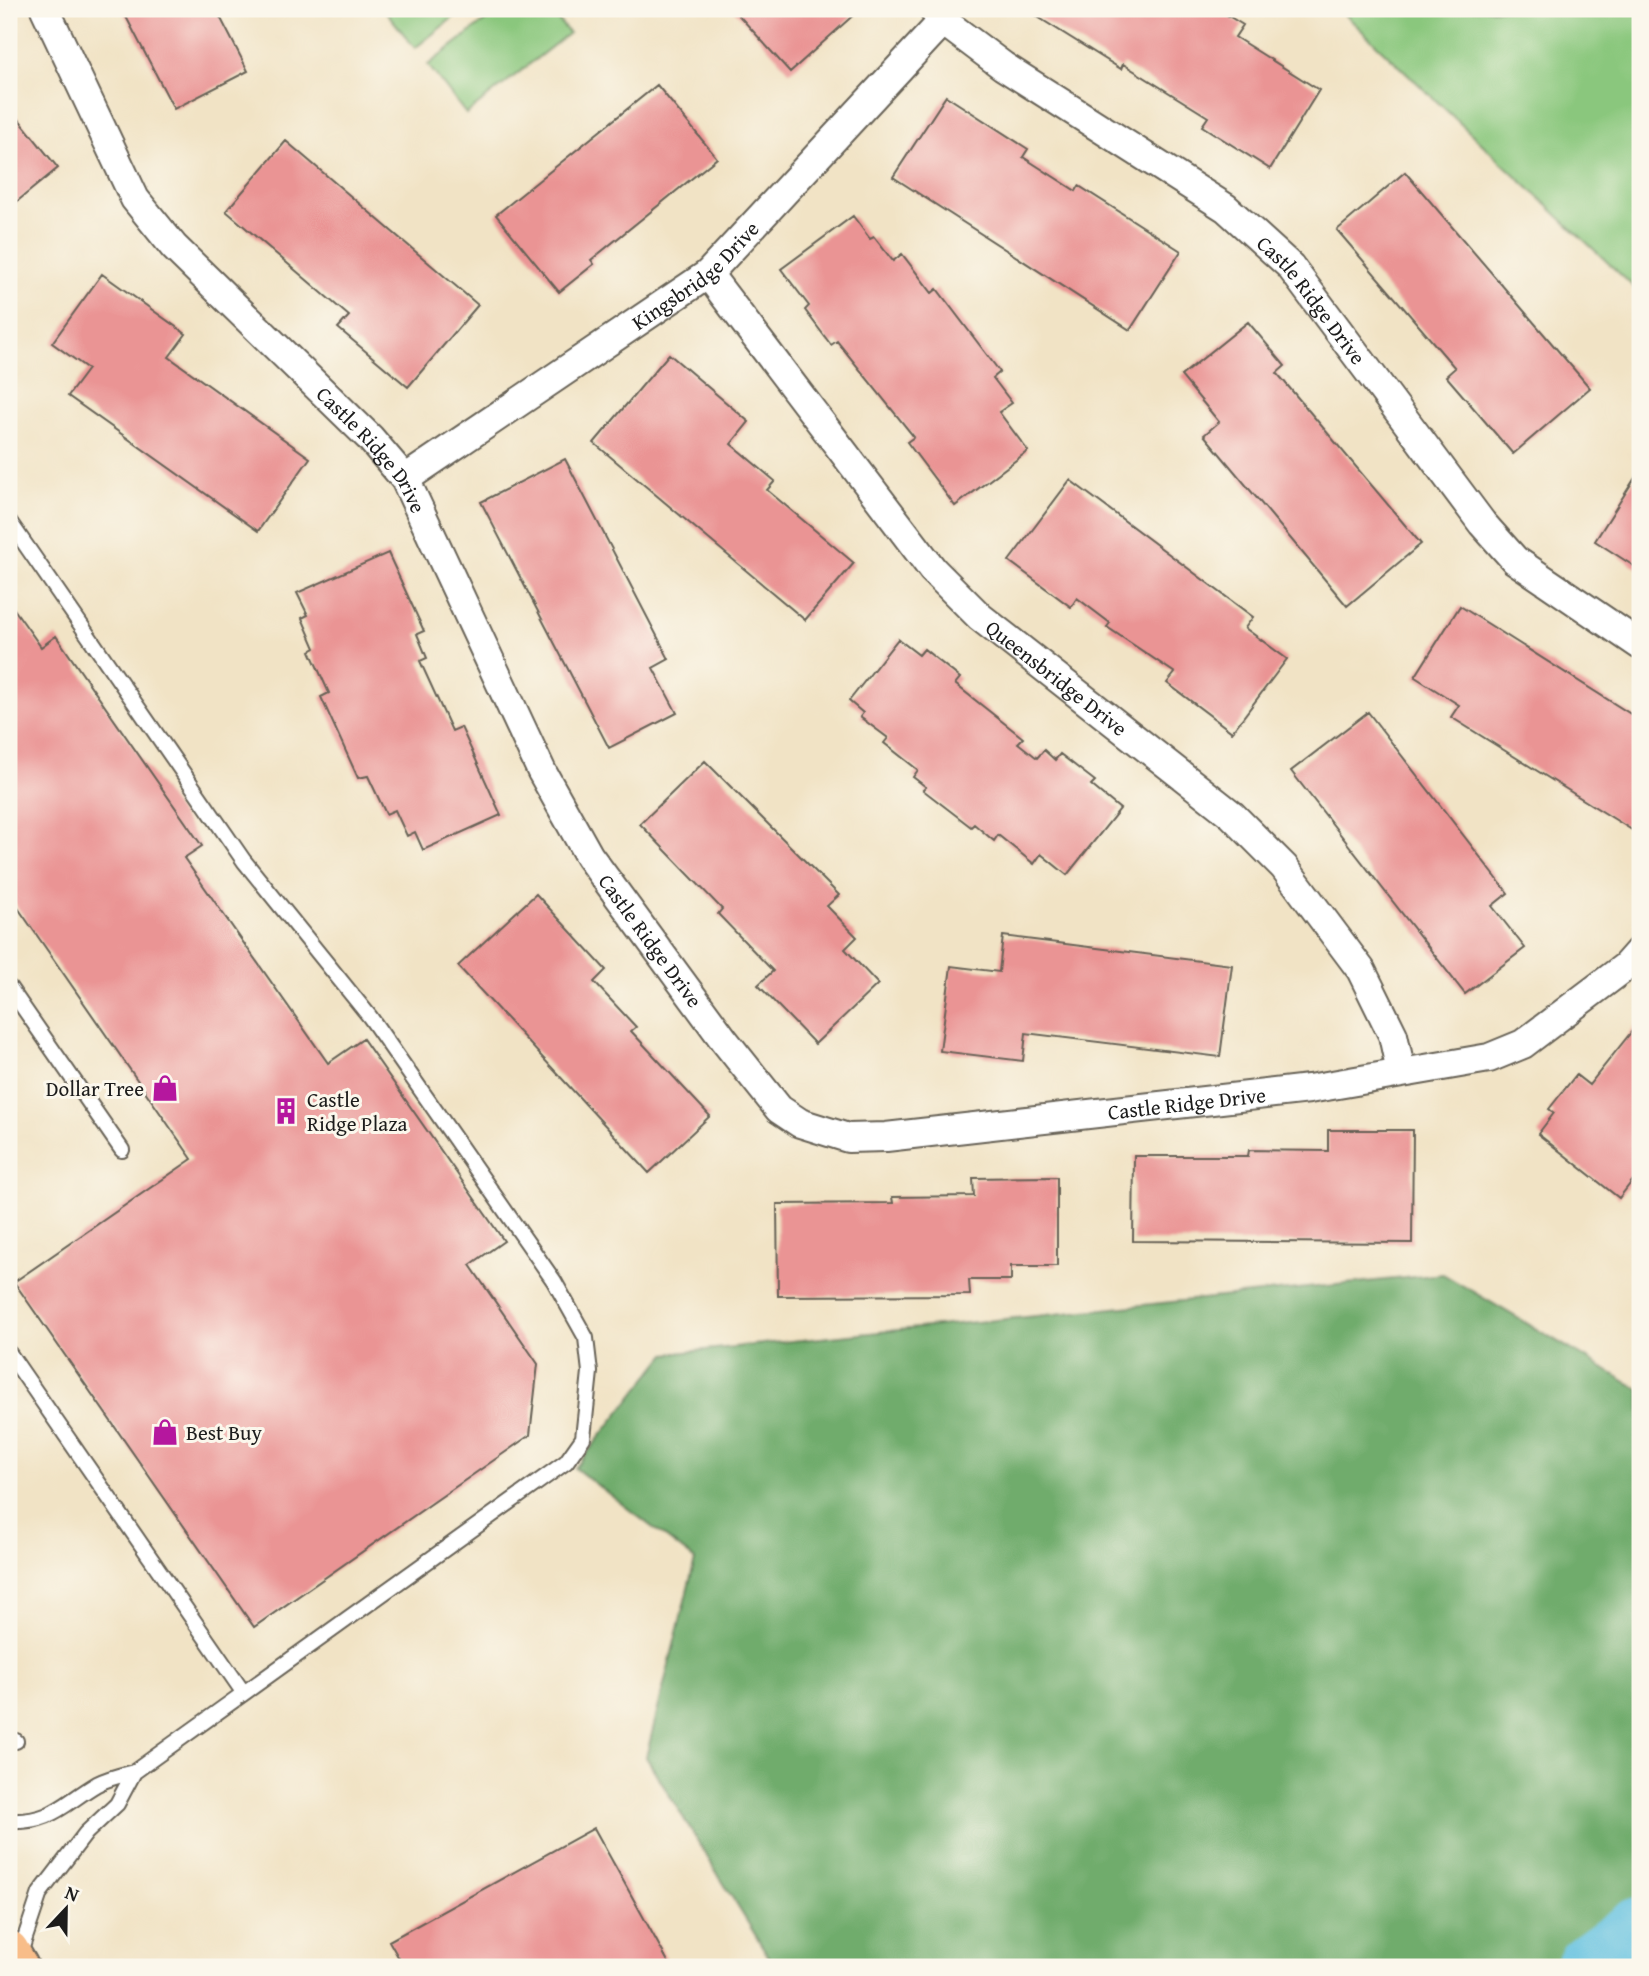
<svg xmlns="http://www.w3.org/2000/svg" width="1649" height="1976" font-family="'Gentium Book Plus',serif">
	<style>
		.green { fill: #8ac77d; stroke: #53724c; stroke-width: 2 }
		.forest { fill: #6fac6c; stroke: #466444; stroke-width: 2 }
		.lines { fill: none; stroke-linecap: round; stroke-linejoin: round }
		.river { stroke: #62c1e0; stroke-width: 66 }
		.building { fill: #ea9494 }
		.service-casing { stroke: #676257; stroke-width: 18 }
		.minor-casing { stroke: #676257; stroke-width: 32 }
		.primary-casing { stroke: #676257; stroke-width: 42 }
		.service { stroke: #fff; stroke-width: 14 }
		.minor { stroke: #fff; stroke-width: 28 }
		.primary { stroke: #f8bd89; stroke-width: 38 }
		.labels { text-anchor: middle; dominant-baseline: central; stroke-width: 6; stroke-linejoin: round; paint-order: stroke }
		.street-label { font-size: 21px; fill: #1c1c1c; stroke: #fbf7ec }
		.poi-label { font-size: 21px; fill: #1c1c1c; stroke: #fbf7ec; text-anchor: start }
	</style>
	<rect width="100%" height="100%" fill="#fbf7ec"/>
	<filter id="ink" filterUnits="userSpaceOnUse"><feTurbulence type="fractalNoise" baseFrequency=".0143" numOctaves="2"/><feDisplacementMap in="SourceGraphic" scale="14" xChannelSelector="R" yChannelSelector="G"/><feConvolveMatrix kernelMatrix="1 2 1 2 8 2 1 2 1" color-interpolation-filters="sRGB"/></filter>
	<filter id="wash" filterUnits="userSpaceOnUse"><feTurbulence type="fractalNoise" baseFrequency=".00686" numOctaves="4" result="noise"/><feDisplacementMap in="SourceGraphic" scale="28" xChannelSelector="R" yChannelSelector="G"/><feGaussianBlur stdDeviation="1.57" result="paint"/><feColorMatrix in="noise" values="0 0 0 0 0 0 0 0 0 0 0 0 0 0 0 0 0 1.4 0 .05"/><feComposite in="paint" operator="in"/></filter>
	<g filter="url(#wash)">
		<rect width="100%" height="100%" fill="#f1e3c5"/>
		<!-- green -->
		<path class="green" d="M384 9H464L415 48Z
			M500 9H549L569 33 466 114 428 65Z
			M1339 9H1640V293Z"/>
		<!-- forest -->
		<path class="forest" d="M1443 1274 1640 1390V1967H775L646 1757 695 1560 575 1468 666 1354Z"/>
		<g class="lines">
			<!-- river -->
			<path class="river" d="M1589 1967 1640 1930"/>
		</g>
		<g id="blocks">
			<!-- building -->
			<path class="building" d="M122 9H216L248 71 174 109Z
				M733 9H856L858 11 790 72Z
				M1037 9H1217L1243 25 1235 37 1319 90 1270 169 1202 126 1208 117 1123 64 1121 69 1033 14Z
				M657 85 717 158 591 260 594 264 559 292 496 215Z
				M946 96 1028 149 1023 157 1076 191 1079 186 1181 251 1130 330 893 177Z
				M9 107 58 168 9 208Z
				M286 141 478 305 408 387 338 328 349 316 226 211Z
				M1405 172 1590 388 1513 454 1446 376 1455 368 1337 230Z
				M853 216 870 239 874 237 893 261 902 254 932 293 937 289 1000 372 993 378 1012 403 999 412 1028 451 955 506 907 442 914 437 837 341 831 345 805 310 809 306 781 269Z
				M102 274 186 334 169 357 310 458 258 531 68 396 88 369 52 343Z
				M1248 322 1285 366 1277 373 1421 544 1347 606 1204 435 1219 422 1181 376Z
				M669 354 749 422 731 444 775 481 767 490 854 563 805 620 594 443Z
				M565 459 669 659 653 668 677 713 609 748 481 502Z
				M1640 470V570L1595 541Z
				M1070 480 1253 617 1245 628 1287 659 1232 732 1167 683 1175 673 1107 627 1110 623 1077 598 1071 607 1009 561Z
				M388 553 424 631 417 634 427 658 420 661 452 731 461 727 501 815 423 850 415 832 407 836 395 810 386 814 368 776 358 778 321 697 329 693 310 651 315 648 302 618 308 615 297 593Z
				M9 602 41 647 56 636 202 846 184 858 328 1063 363 1039 504 1241 470 1265 538 1364 530 1435 254 1627 14 1282 192 1159 9 895Z
				M1460 606 1640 720V835L1451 717 1459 705 1415 677Z
				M898 639 919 655 924 649 960 678 955 684 1023 738 1018 743 1037 758 1044 750 1055 760 1060 754 1095 781 1091 785 1120 809 1067 875 1041 854 1034 864 998 835 994 841 974 824 971 827 923 790 926 787 913 777 918 770 884 743 888 738 860 717 863 713 849 701Z
				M1368 712 1508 893 1492 906 1525 948 1465 994 1291 771Z
				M705 761 839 895 827 906 857 937 845 949 878 984 815 1044 758 985 773 971 718 914 722 909 640 824Z
				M536 894 606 970 594 982 636 1027 631 1031 710 1116 649 1173 458 966Z
				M1003 936 1232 965 1220 1057 1026 1033 1023 1061 940 1051 951 966 999 972Z
				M1640 1021V1171L1619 1198 1538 1134 1554 1113 1549 1109 1576 1075 1589 1085Z
				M1328 1130H1413L1412 1243 1133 1241 1134 1156H1248L1249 1150 1328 1151Z
				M1057 1177V1266H1011V1280H969L970 1295 778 1296 777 1204 893 1203 892 1197 974 1196 973 1178Z
				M594 1828 671 1967H404L389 1941Z"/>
		</g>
	</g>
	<g filter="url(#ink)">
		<use href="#blocks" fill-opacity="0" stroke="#676257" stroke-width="2"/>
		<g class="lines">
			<defs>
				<path id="service" d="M9 521 244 861 370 1017 554 1281 586 1338 590 1372 583 1438 566 1462 134 1772C122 1775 108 1778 97 1784 63 1804 52 1823 9 1821
					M9 987 122 1150
					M9 1353 243 1692
					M9 1740 16 1741
					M19 1956 40 1893 86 1833 117 1804 134 1772"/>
				<g id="minor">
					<path id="s1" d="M45 9 135 199 174 247 370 438 405 479 542 772 589 856 724 1040 779 1109 800 1123 848 1138 886 1137 1309 1089 1489 1058 1523 1044 1625 967 1640 950"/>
					<path id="s2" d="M933 9 943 21 1003 66 1226 208 1290 266 1482 523 1515 560 1640 645"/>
					<path id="s3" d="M708 274 933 570 980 617 1232 815 1284 867 1361 970 1393 1035 1401 1072"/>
					<path id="s4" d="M405 479 708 274 943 21"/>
				</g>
				<path id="primary" d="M9 1950 19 1967"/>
			</defs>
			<!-- service casing -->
			<use href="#service" class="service-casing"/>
			<!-- minor casing -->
			<use href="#minor" class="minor-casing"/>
			<!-- primary casing -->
			<use href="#primary" class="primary-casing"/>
			<!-- service -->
			<use href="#service" class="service"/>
			<!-- minor -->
			<use href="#minor" class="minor"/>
			<!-- primary -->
			<use href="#primary" class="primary"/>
		</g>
	</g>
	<!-- icons -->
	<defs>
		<symbol id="shop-bare" viewBox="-9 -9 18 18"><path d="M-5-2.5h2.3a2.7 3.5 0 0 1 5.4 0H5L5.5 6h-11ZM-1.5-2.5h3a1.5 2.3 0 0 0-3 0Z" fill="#b5179e" stroke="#fbf7ec" stroke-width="2.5" paint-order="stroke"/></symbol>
		<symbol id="building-bare" viewBox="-9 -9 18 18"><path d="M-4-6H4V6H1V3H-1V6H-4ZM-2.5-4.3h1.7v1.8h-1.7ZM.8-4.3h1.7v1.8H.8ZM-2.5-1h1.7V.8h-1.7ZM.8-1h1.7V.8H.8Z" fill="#b5179e" stroke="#fbf7ec" stroke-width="2.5" paint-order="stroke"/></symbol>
	</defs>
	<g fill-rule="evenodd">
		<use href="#shop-bare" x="146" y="1069" width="38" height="38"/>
		<use href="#building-bare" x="267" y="1092" width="38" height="38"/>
		<use href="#shop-bare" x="146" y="1413" width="38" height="38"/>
	</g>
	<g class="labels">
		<!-- street labels -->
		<g class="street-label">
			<text stroke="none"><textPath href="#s4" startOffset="355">Kingsbridge Drive</textPath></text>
			<text stroke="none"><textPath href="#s2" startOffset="481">Castle Ridge Drive</textPath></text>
			<text stroke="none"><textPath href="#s1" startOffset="556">Castle Ridge Drive</textPath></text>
			<text stroke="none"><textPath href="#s3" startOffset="536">Queensbridge Drive</textPath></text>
			<text stroke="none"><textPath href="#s1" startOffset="1124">Castle Ridge Drive</textPath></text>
			<text stroke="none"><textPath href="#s1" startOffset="1752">Castle Ridge Drive</textPath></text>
		</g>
		<!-- poi labels -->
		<g class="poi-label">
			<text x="144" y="1088" text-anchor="end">Dollar Tree</text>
			<text x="307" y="1099">Castle<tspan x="307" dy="24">Ridge Plaza</tspan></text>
			<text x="186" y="1432">Best Buy</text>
		</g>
	</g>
	<!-- margin -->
	<rect width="1649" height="1976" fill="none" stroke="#fbf7ec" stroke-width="35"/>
	<!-- north arrow -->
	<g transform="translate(66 1909) rotate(22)" stroke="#fbf7ec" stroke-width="5" paint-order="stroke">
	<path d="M0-5L12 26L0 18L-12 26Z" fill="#1c1c1c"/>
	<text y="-10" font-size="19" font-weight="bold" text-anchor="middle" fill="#1c1c1c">N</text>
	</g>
</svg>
